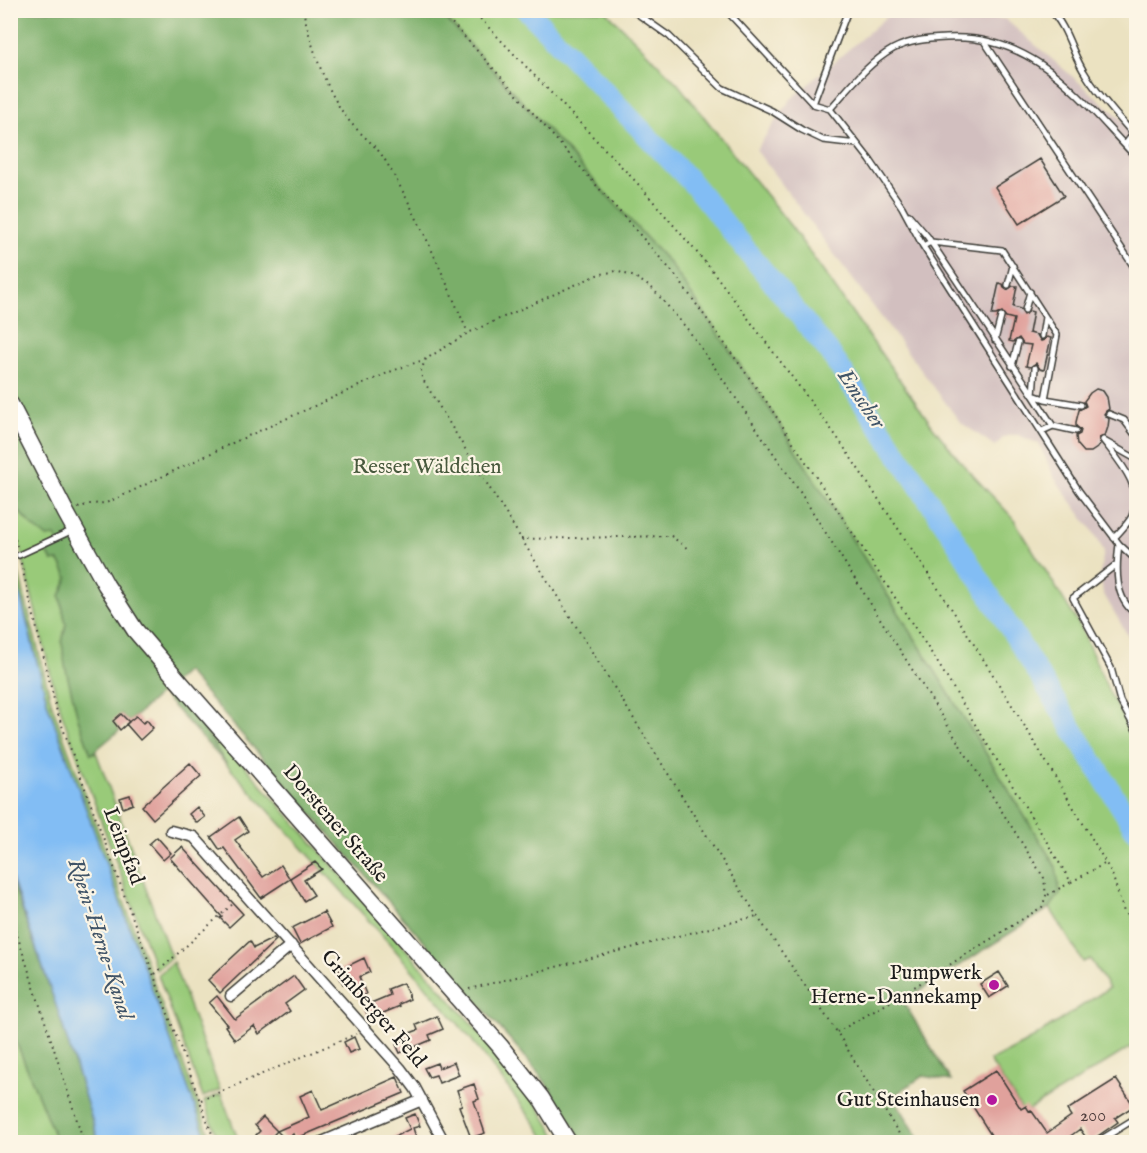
<svg xmlns="http://www.w3.org/2000/svg" width="1147" height="1153" font-family="'IM FELL English',serif">
	<style>
		.industrial { fill: #d2bfbf }
		.green { fill: #99ca79; stroke: #5a734a; stroke-width: 1.5 }
		.forest { fill: #7aae69; stroke: #4b6542; stroke-width: 1.5 }
		.water { fill: #82bdf4; stroke: #4f6c88; stroke-width: 1.5 }
		.lines { fill: none; stroke-linecap: round; stroke-linejoin: round }
		.river { stroke: #82bdf4; stroke-width: 21 }
		.building { fill: #e0a19c }
		.lane-casing { stroke: #3b3a35; stroke-width: 8 }
		.street-casing { stroke: #3b3a35; stroke-width: 13 }
		.primary-casing { stroke: #3b3a35; stroke-width: 19 }
		.path { stroke: #3b3a35; stroke-width: 2; stroke-dasharray: 1.5 4.5; stroke-linecap: butt }
		.lane { stroke: #fff; stroke-width: 5 }
		.street { stroke: #fff; stroke-width: 10 }
		.primary { stroke: #fff; stroke-width: 16 }
		.poi-dot { fill: #b5179e; stroke: #fcf5e5; stroke-width: 2 }
		.labels { text-anchor: middle; dominant-baseline: central; stroke-width: 4.5; stroke-linejoin: round; paint-order: stroke }
		.number-label { font-size: 18px; fill: #4d3d3c }
		.park-label { font-size: 21px; fill: #48593d; stroke: #fcf5e5 }
		.street-label { font-size: 21px; fill: #1c1c1c; stroke: #fcf5e5 }
		.poi-label { font-size: 21px; fill: #1c1c1c; stroke: #fcf5e5; text-anchor: end }
		.water-label { font-size: 22px; font-style: italic; fill: #405468; stroke: #fcf5e5 }
	</style>
	<rect width="100%" height="100%" fill="#fcf5e5"/>
	<filter id="ink" filterUnits="userSpaceOnUse"><feTurbulence type="fractalNoise" baseFrequency=".0167" numOctaves="2"/><feDisplacementMap in="SourceGraphic" scale="12" xChannelSelector="R" yChannelSelector="G"/><feConvolveMatrix kernelMatrix="1 2 1 2 8 2 1 2 1" color-interpolation-filters="sRGB"/></filter>
	<filter id="wash" filterUnits="userSpaceOnUse"><feTurbulence type="fractalNoise" baseFrequency=".008" numOctaves="4" result="noise"/><feDisplacementMap in="SourceGraphic" scale="24" xChannelSelector="R" yChannelSelector="G"/><feGaussianBlur stdDeviation="1.35" result="paint"/><feColorMatrix in="noise" values="0 0 0 0 0 0 0 0 0 0 0 0 0 0 0 0 0 1.4 0 .05"/><feComposite in="paint" operator="in"/></filter>
	<g filter="url(#wash)">
		<rect width="100%" height="100%" fill="#ebe2c1"/>
		<!-- industrial -->
		<path class="industrial" d="M893 11 1005 19 1136 131V644L1128 636 1103 593 1100 574 1104 551 1092 530 1055 479 1039 444 1018 435H1011L1004 437 995 446 960 422 756 150 790 100Z"/>
		<!-- green -->
		<path class="green" d="M10 11 1056 867 914 637 764 400 671 265 439 11H606L678 84 793 229 933 427 966 468 1013 518 1080 626 1110 694 1136 739V1044L1024 1113 990 1061 1027 1042 1109 988 1090 959 1083 962 1050 908 566 1106 10 370Z
			M10 502 31 525 55 536 59 543V561L68 578 60 596 66 624 62 643 78 718 91 754 96 752 171 957 156 970 63 717 52 680 11 509Z
			M10 538 52 705 212 1142H208L48 705 11 556Z
			M172 683 492 1047 536 1103 560 1142H547L537 1126 471 1039 390 944 227 765 189 706Z
			M173 962 220 1090 203 1097 158 975Z
			M11 1029 57 1142H11Z
			M221 1094 239 1142H219L204 1101Z"/>
		<!-- forest -->
		<path class="forest" d="M11 11H439L671 265 764 400 914 637 1056 867 1060 893 1050 908 903 1001 951 1081 923 1076 893 1096 921 1142H583L546 1083 521 1052 186 671 171 685 189 706 227 765 161 693 129 722 121 714 120 730 91 754 78 718 65 666 62 643 66 624 60 596 68 578 59 561H52L46 550 59 542 55 536 46 537 31 525 11 502Z
			M10 876 58 1011 99 1142H57L11 1029Z"/>
		<!-- water -->
		<path class="water" d="M10 556 48 705 208 1142H99L58 1011 11 876Z"/>
		<g class="lines">
			<!-- river -->
			<path class="river" d="M527 10 692 183 830 353 952 535 1136 831"/>
		</g>
		<g id="blocks">
			<!-- building -->
			<path class="building" d="M1040 159 1064 196 1019 224 995 187Z
				M999 283 1003 284 1004 288 1007 290 1013 286H1017L1013 307 1020 309 1024 315 1030 311 1033 312 1029 333 1037 335 1041 341 1044 340 1047 337 1051 338 1044 370 1040 369 1036 363 1030 367 1026 366 1031 345 1023 344 1019 338 1013 342 1009 341 1014 319 1006 317 1002 312 996 315H992Z
				M1096 389 1103 391 1107 397 1109 409 1106 411 1104 414 1109 419 1108 427 1105 436 1099 438 1100 444 1097 448 1091 452H1084L1077 444 1076 436 1080 434 1081 430 1076 426V422L1079 410 1086 406 1084 401 1090 393Z
				M121 714 129 722 120 730 113 721Z
				M136 716 143 723 147 720 153 728 140 740 126 724Z
				M190 763 201 776 153 819 142 806Z
				M130 795 133 804 123 808 120 798Z
				M197 807 205 817 197 823 189 814Z
				M239 817 248 831 235 840 263 877 281 865 290 879 261 898 224 848 220 850 211 837Z
				M157 837 171 853 163 860 149 844Z
				M182 847 243 914 229 927 220 918 222 917 170 858Z
				M315 862 322 869 304 880 314 895 304 901 290 878Z
				M324 912 332 927 300 944 292 928Z
				M274 938 276 940 220 993 208 980 250 941 254 948Z
				M364 958 370 972 359 977 366 994 356 998 349 982 343 984 337 971Z
				M999 972 1008 986 989 998 980 984Z
				M294 976 304 990 285 1004 290 1011 259 1034 254 1026 235 1040 225 1026 227 1025 209 1003 217 996 235 1019Z
				M403 983 410 999 399 1004 400 1006 369 1019 364 1006 390 995 388 989Z
				M437 1016 443 1029 429 1035 431 1040 400 1053 396 1044 407 1039 405 1035 418 1030 416 1025Z
				M354 1037 359 1049 349 1053 344 1042Z
				M454 1062 459 1075 439 1083 436 1075 429 1077 424 1068 437 1063 439 1068Z
				M996 1070 1021 1109 1026 1106 1029 1111 1031 1110 1047 1133 1071 1116 1067 1110 1116 1079 1134 1106 1115 1118 1118 1122 1089 1142 1080 1129 1061 1143H996L963 1091Z
				M397 1077 404 1093 295 1139 293 1134 286 1140 277 1131 309 1117 300 1096 313 1090 322 1110Z
				M474 1084 479 1099 474 1101 485 1133 471 1138 459 1106 462 1105 457 1090Z
				M415 1114 420 1126 413 1128 418 1143H382L410 1129 405 1118Z
				M263 1117 277 1131 266 1143 256 1135 260 1131 255 1125Z"/>
		</g>
	</g>
	<g filter="url(#ink)">
		<use href="#blocks" fill-opacity="0" stroke="#3b3a35" stroke-width="1.5"/>
		<g class="lines">
			<defs>
				<path id="lane" d="M632 10 669 36 722 88 772 111 802 130 823 140 857 144
					M726 10 813 104 830 109 870 160 902 207 923 246 1079 491 1119 544 1136 560
					M1050 10C1068 27 1072 55 1086 75 1099 96 1117 115 1133 134L1125 145
					M984 41 1136 270
					M813 104 848 10
					M830 109C849 88 868 63 893 49 910 40 927 39 946 38 1036 33 1080 99 1136 157
					M909 215 927 236 1033 395 1045 399 1081 405
					M923 246 931 242 1002 250 1057 335 1045 399
					M1008 285 1013 266
					M1025 310 1030 292
					M1042 336 1045 317
					M995 340 1001 317
					M1012 366 1018 343
					M1035 368 1033 395 1053 426
					M1109 414 1124 420 1136 436
					M1042 431 1053 426 1076 431
					M1103 440C1118 460 1145 488 1132 516 1128 524 1120 531 1114 538
					M1104 441 1136 459
					M1119 544C1116 568 1114 599 1136 614
					M19 555 73 530
					M1117 564 1073 598 1111 668 1120 701 1136 730
					M1097 1142 1136 1118V1120"/>
				<path id="street" d="M171 831 194 837 400 1068 415 1088 444 1142
					M231 996 291 945
					M322 1142 422 1100"/>
				<path id="primary" d="M10 404 66 513 106 585 135 630 177 679 500 1046 541 1098 568 1142"/>
			</defs>
			<!-- lane casing -->
			<use href="#lane" class="lane-casing"/>
			<!-- street casing -->
			<use href="#street" class="street-casing"/>
			<!-- primary casing -->
			<use href="#primary" class="primary-casing"/>
			<!-- path -->
			<path class="path" d="M303 10C311 46 327 95 351 123 362 136 376 145 385 160 418 215 443 275 468 333
				M440 10 511 88 676 276 766 401 936 660 1071 882 1046 896
				M472 10 640 186 711 269 837 437 955 614 1018 715 1090 835 1112 874 1124 912 1136 926
				M426 359 421 370 422 378 464 447 757 916 837 1032 904 1142
				M78 508 89 504 106 503 126 494 228 445 392 371 426 359 468 333 597 275 616 271 635 277 653 289 689 331 720 375 800 492 1044 878 1046 896 1042 907 890 1002 837 1032
				M10 522 17 546
				M521 539 671 536 688 549
				M21 563 57 712 215 1142
				M1071 882 1106 863
				M10 913 84 1142
				M155 974 235 902
				M469 989 757 916
				M201 1100 356 1034
				M10 1142H11"/>
			<!-- lane -->
			<use href="#lane" class="lane"/>
			<!-- street -->
			<use href="#street" class="street"/>
			<!-- primary -->
			<use href="#primary" class="primary"/>
		</g>
	</g>
	<!-- markers -->
	<g class="poi-dot">
		<circle cx="994" cy="985" r="6"/>
		<circle cx="992" cy="1100" r="6"/>
	</g>
	<g class="labels">
		<!-- number labels -->
		<g class="number-label">
			<text x="1093" y="1116">200</text>
		</g>
		<!-- park labels -->
		<g class="park-label">
			<text x="427" y="467">Resser Wäldchen</text>
		</g>
		<!-- street labels -->
		<g class="street-label">
			<text transform="translate(335 824) rotate(49)">Dorstener Straße</text>
			<text transform="translate(123 846) rotate(69)">Leinpfad</text>
			<text transform="translate(373 1009) rotate(49)">Grimberger Feld</text>
		</g>
		<!-- poi labels -->
		<g class="poi-label">
			<text x="982" y="973">Pumpwerk<tspan x="982" dy="24">Herne-Dannekamp</tspan></text>
			<text x="980" y="1100">Gut Steinhausen</text>
		</g>
		<!-- water labels -->
		<g class="water-label">
			<text transform="translate(861 399) rotate(56)">Emscher</text>
			<text transform="translate(100 939) rotate(72)">Rhein-Herne-Kanal</text>
		</g>
	</g>
	<!-- margin -->
	<rect width="1147" height="1153" fill="none" stroke="#fcf5e5" stroke-width="36"/>
</svg>
